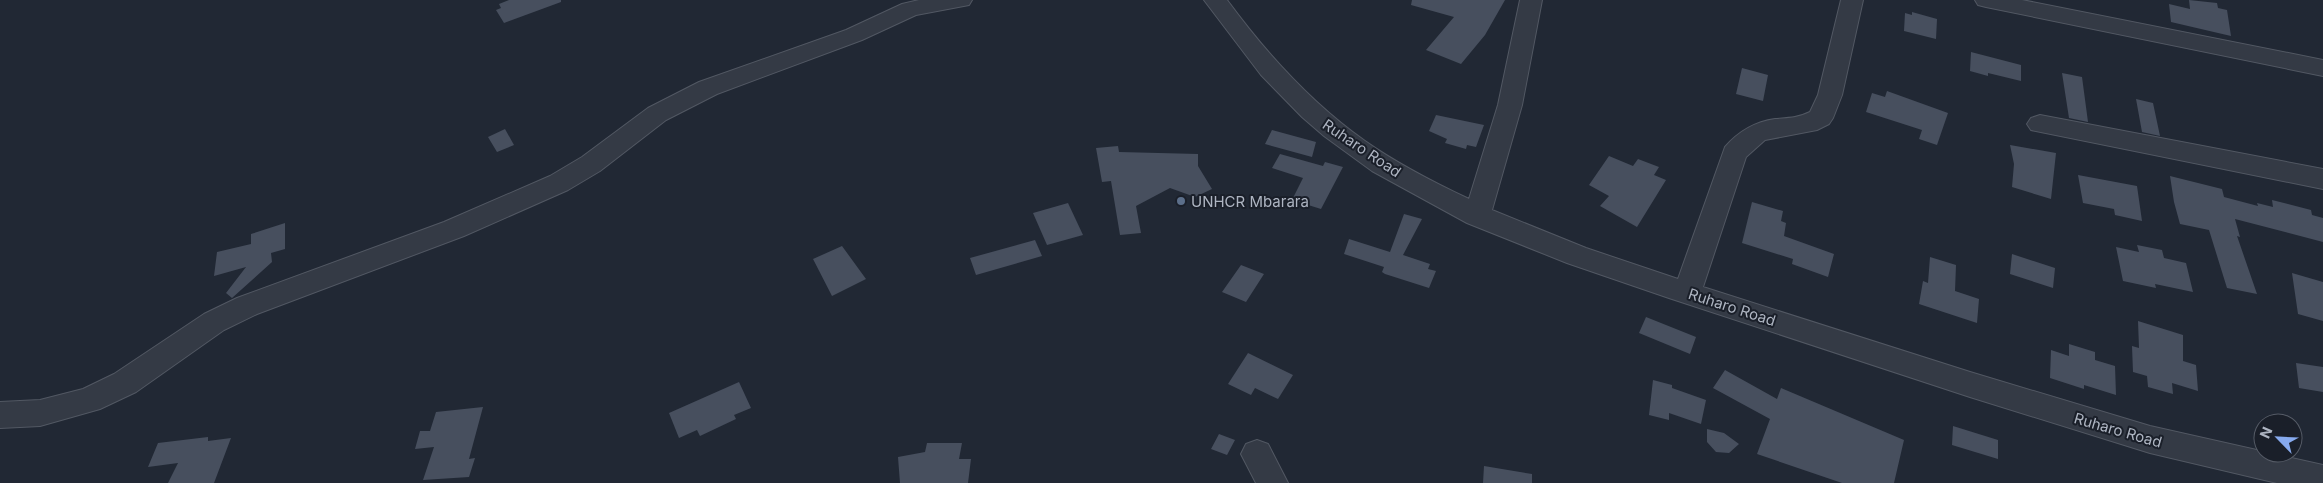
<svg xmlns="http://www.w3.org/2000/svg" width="2323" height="483" font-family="Inter,sans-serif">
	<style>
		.building { fill: #474f5e }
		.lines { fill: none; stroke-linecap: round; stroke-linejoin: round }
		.minor-casing { stroke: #525863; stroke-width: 2 }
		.minor { fill: #343a45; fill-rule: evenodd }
		.service-dot { fill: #5c6f8a; stroke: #1a1f29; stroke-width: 2 }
		.labels { text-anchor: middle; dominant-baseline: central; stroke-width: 4; stroke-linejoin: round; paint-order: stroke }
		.street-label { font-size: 15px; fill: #aeb5c2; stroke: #1a1f29 }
		.poi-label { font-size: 15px; fill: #aeb5c2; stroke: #1a1f29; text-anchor: start }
	</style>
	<rect width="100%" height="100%" fill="#212834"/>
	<!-- building -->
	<path class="building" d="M509 0H561V2L504 23 496 10 501 8 499 4Z
		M1412 0H1505L1485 35 1461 64 1426 50 1454 17 1411 5Z
		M2189 0 2217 3 2218 8 2227 10 2231 36 2171 22 2169 4 2190 9Z
		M1912 12 1937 19 1936 39 1904 31 1905 13 1912 15Z
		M1971 52 2021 65V81L1988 73V76L1970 71Z
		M1742 68 1768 75 1763 101 1736 94Z
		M2062 73 2082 77 2088 122 2069 118Z
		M1887 91 1948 113 1937 145 1919 139 1922 130 1866 112 1872 93 1885 97Z
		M2136 99 2153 103 2160 136 2142 132Z
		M1436 115 1484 125 1476 147 1467 145 1466 149 1445 143 1447 139 1429 131Z
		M505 129 514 145 497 152 488 137Z
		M1272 130 1316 142 1312 157 1265 144Z
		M2010 145 2056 153 2051 199 2012 187 2014 164Z
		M1118 146 1119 152 1198 154V166L1212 189 1195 197 1170 188 1136 206 1141 233 1120 235 1111 181 1102 182 1096 148Z
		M1280 154 1323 166 1325 162 1343 167 1321 209 1292 200 1303 178 1272 168Z
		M1609 156 1633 166 1638 159 1659 167 1654 175 1666 180 1637 227 1600 206 1609 196 1589 185Z
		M2078 175 2137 186 2142 221 2115 215 2114 209 2083 203Z
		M2170 176 2222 189 2224 197 2258 206 2257 203 2273 207 2272 200 2311 210 2312 215 2323 218V242L2235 219 2240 237 2237 236 2257 294 2227 288 2209 230 2180 224 2174 202Z
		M1752 202 1783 211 1781 221 1786 223 1784 236 1834 254 1828 277 1792 264 1793 259 1742 243Z
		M1068 203 1083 235 1047 245 1033 213Z
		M1404 214 1422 219 1403 255 1430 264 1428 269 1436 271 1429 288 1385 274 1382 272 1384 267 1344 254 1349 239 1390 252Z
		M285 223V249L271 253 272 262 232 298 226 293 246 267 214 276 217 252 251 244V234Z
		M1035 240 1042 256 976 275 970 258Z
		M2137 245 2162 250 2164 258 2186 263 2193 292 2155 284 2156 288 2123 281 2116 247 2139 252Z
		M842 246 866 279 832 296 813 259Z
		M2012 254 2055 268 2053 288 2010 274Z
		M1930 257 1956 265 1955 291 1979 299 1977 323 1919 304 1923 281 1928 283Z
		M1241 265 1264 274 1246 302 1222 292Z
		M2292 273 2323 282V321L2298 314Z
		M1646 317 1696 337 1690 354 1639 333Z
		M2138 321 2183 335V361L2196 365 2198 391 2172 383 2173 394 2148 387 2147 376 2133 372 2132 346 2139 348Z
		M2069 344 2095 352V360L2115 366 2116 395 2084 385V389L2050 378 2051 350 2069 356Z
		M1248 353 1293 375 1278 399 1255 388 1251 395 1228 384Z
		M2296 363 2323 367V392L2299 388Z
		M1725 370 1777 399 1781 388 1904 440 1894 483H1842L1757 454 1770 419 1713 388Z
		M1653 380 1672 385V388L1706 400 1701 424 1669 413V420L1649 415Z
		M739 382 751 408 734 415 736 419 700 436 697 430 679 438 669 413Z
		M483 407 469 459 475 458 469 477 423 480 434 447 415 449 420 431H430L436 412Z
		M1953 426 1998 440V459L1952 445Z
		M1707 429 1724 433 1739 444 1729 453 1716 452 1707 442Z
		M1219 434 1235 440 1227 455 1211 449Z
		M208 437V441L231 438 214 483H168L178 463 148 467 158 443Z
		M927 443H962L959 459H971L968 483H900L898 457 925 452Z
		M1484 466 1532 474V483H1483Z"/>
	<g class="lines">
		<defs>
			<path id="minor" d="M919 0H972L969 5 916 15 862 40 717 94 666 120 600 171 568 190 464 236 257 314 224 330 136 392 100 409 40 426 0 428V402L40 400 83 389 114 374 204 314 237 298 444 222 550 176 582 157 648 108 699 82 846 30 902 4Z
				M1204 0H1227C1266 53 1311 103 1365 141 1398 164 1433 182 1469 199L1498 105 1520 0H1542L1522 105 1492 210 1586 248 1678 279 1725 147C1739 131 1754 122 1775 119 1788 118 1798 118 1810 112L1818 95 1841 0H1863L1842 95 1833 118 1829 124 1817 130 1765 140 1746 157 1703 287 1970 372 2150 426 2323 465V483H2277L2150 453 1970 397 1669 298 1567 263 1467 223 1372 171 1324 136 1302 117 1261 75Z
				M1975 0H2022L2323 60V76L1986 7 1978 5Z
				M2040 115 2323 169V189L2031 130 2027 124 2031 118Z
				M1257 440 1268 444 1288 483H1256L1241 454 1246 444Z"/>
		</defs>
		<!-- minor casing -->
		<use href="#minor" class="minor-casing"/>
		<!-- minor -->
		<use href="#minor" class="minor"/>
	</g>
	<!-- markers -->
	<circle class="service-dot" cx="1181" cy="201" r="5"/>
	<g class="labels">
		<!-- street labels -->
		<g class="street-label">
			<text transform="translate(1362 148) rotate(34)">Ruharo Road</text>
			<text transform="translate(1732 307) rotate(18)">Ruharo Road</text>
			<text transform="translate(2118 430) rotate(16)">Ruharo Road</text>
		</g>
		<!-- poi labels -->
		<g class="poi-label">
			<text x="1191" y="201">UNHCR Mbarara</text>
		</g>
	</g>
	<!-- north arrow -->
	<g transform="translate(2278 438) rotate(294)"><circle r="24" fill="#1a1f29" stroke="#555b66"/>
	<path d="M0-4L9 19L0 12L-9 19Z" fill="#87aaee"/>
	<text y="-8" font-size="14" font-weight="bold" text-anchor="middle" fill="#aeb5c2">N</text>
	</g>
</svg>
